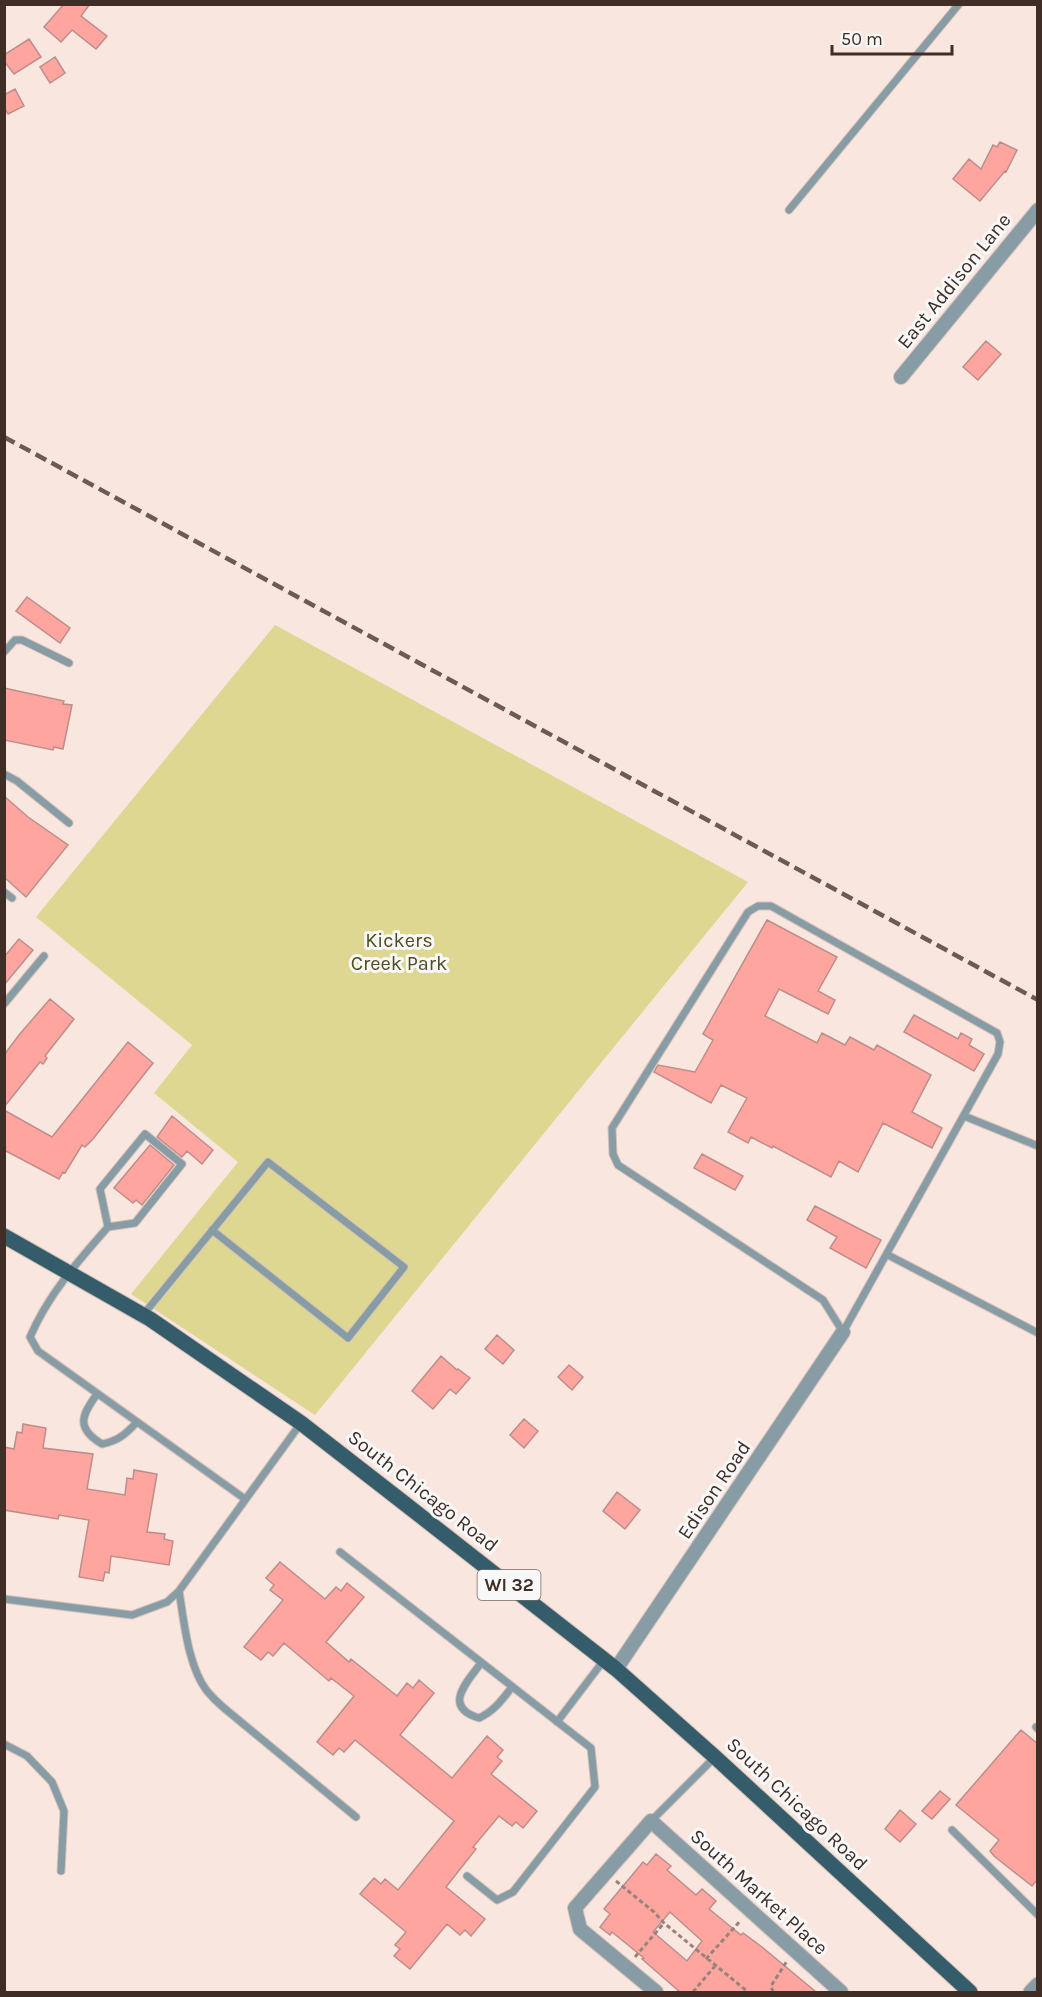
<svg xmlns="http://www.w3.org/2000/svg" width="1042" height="1997" font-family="Karla,sans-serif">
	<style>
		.green { fill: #ddd792 }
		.building { fill: #fea59f; stroke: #be8d89; stroke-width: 1.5; fill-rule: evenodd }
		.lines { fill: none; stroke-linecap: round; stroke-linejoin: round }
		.service-casing { stroke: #d4c1b9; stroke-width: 9 }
		.minor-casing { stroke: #d4c1b9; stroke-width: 16 }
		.tertiary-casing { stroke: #d4c1b9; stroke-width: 17 }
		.primary-casing { stroke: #d4c1b9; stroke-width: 17 }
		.path { stroke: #96837c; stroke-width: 3; stroke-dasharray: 4.5 3; stroke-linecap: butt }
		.service { stroke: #879ca5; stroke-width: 7 }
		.minor { stroke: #879ca5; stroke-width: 14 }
		.tertiary { stroke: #879ca5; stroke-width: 15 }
		.primary { stroke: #345c6a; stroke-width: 15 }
		.rail { stroke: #6d5a53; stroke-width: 4.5; stroke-dasharray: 12 6; stroke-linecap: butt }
		.labels { text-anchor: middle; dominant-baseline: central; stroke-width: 6; stroke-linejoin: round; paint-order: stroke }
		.shield { fill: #f8f8f8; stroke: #766a65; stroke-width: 1.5 }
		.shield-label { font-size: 18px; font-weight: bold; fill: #3f2d26 }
		.street-label { font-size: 20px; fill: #3f2d26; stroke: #f8f8f8 }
		.park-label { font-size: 20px; fill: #504c1e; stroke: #f8f8f8 }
	</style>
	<rect width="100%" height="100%" fill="#f9e6de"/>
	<!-- green -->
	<path class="green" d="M275 625 748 882 315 1415 131 1294 238 1162 154 1093 192 1045 36 917Z"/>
	<!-- building -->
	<path class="building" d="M64 4H90L81 16 107 36 96 49 72 30 61 42 44 27Z
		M29 39 41 57 14 74 4 61V55Z
		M55 57 65 73 50 83 40 67Z
		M15 89 24 106 8 114 4 107V95Z
		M1000 142 1017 150 1006 172 1005 171 980 201 953 179 969 159 981 169 993 145 997 147Z
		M986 341 1001 354 978 380 963 367Z
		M27 597 70 628 60 643 16 611Z
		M4 688 64 701 63 704 72 705 63 749 54 747 53 750 4 740Z
		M4 796 28 817 68 845 26 897 4 877Z
		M767 920 837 957 818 991 835 1000 828 1014 779 989 765 1016 817 1043 822 1033 845 1045 850 1037 874 1050 877 1045 931 1075 912 1112 942 1128 932 1148 883 1123 858 1172 839 1161 831 1177 773 1146 772 1148 751 1137 748 1143 728 1132 747 1098 721 1085 711 1103 654 1072 658 1065 695 1072 713 1040 703 1034Z
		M19 939 33 950 4 985V957Z
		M50 999 74 1019 45 1056 47 1058 43 1064 40 1062 4 1107V1055L19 1035Z
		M914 1015 958 1039 961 1033 972 1039 969 1045 984 1054 974 1071 904 1032Z
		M128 1042 153 1063 93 1139 85 1147 82 1145 65 1173 63 1172 59 1179 4 1150V1110L52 1137Z
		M172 1116 213 1150 202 1164 187 1151 182 1157 157 1137Z
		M150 1145 174 1165 142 1205 136 1200 133 1203 114 1188Z
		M702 1154 743 1176 735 1190 694 1168Z
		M815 1206 881 1240 866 1268 830 1248 837 1237 807 1220Z
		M497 1335 514 1350 503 1364 485 1349Z
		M441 1356 457 1370 458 1369 470 1378 456 1394 450 1389 433 1409 412 1391Z
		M569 1365 583 1377 572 1390 558 1377Z
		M524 1419 538 1431 524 1448 510 1435Z
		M23 1424 46 1428 43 1448 93 1454 87 1489 125 1495 127 1478 133 1479 134 1470 157 1474 147 1532 165 1534 164 1539 173 1541 169 1565 111 1556 109 1573 105 1572 103 1581 79 1577 89 1520 59 1515 58 1519 4 1510V1447L14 1449 17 1432 22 1433Z
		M617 1492 640 1510 625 1529 603 1511Z
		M280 1562 325 1599 336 1587 341 1591 347 1583 364 1597 326 1642 349 1662 351 1659 397 1696 407 1683 413 1688 419 1680 434 1693 400 1735 452 1778 487 1736 503 1750 497 1757 502 1761 491 1774 537 1811 523 1828 516 1822 512 1826 499 1816 473 1847 476 1849 446 1887 485 1919 471 1936 465 1930 460 1935 447 1924 410 1969 394 1956 400 1949 395 1945 406 1932 360 1894 374 1878 381 1884 385 1879 398 1890 454 1821 355 1740 344 1752 339 1748 333 1755 317 1742 354 1696 331 1678 329 1681 284 1643 273 1656 268 1652 261 1660 244 1647 283 1600 270 1590 274 1585 266 1578Z
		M1021 1730 1038 1744V1879L1032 1886 994 1856 990 1851 999 1840 956 1805Z
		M940 1791 950 1799 932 1819 922 1811Z
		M900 1810 916 1824 900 1842 885 1829Z
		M656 1854 671 1866 667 1870 696 1895 702 1889 716 1901 709 1909 741 1935 743 1933 762 1947 816 1992H680L642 1959 644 1958 612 1932 610 1935 600 1927 610 1914 604 1909 643 1862 647 1865ZM670 1912 702 1941 687 1961 653 1932Z"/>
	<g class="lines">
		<defs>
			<path id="service" d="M789 210 959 4
				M4 652 15 640H22L69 663
				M4 774 17 781 69 823
				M4 892 12 898
				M758 906H771L997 1033 1000 1042 998 1054 843 1332 823 1300 618 1165 613 1154 612 1128 748 912Z
				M4 1004 44 956
				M964 1116 1038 1146
				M108 1227 135 1223 182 1164 145 1134 100 1189 108 1227C78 1261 48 1295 30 1337L38 1351 245 1499
				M888 1255 1038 1333
				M143 1315 268 1162 404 1267 348 1338 212 1230
				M97 1394C82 1415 75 1428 102 1444 118 1441 126 1434 137 1422
				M340 1552 591 1748 595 1787 513 1892 497 1900 467 1876
				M179 1591C184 1621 188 1667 207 1691 212 1697 218 1703 224 1708L356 1817
				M4 1599 132 1615 167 1602 179 1591 301 1423
				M481 1663C467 1682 442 1707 479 1718 494 1711 502 1700 512 1687
				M557 1722 604 1660
				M1036 1727 1038 1729
				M4 1744 27 1756 52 1782 64 1811 61 1871
				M651 1821 715 1757
				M952 1830 1038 1915"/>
			<path id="minor" d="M901 377 1038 210
				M616 1669 843 1332
				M656 1992 580 1929 575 1908 651 1821 841 1992"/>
			<path id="tertiary" d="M1031 1992 1038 1985"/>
			<path id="primary" d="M4 1236 150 1319 301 1423 404 1503 616 1669 715 1757 970 1992"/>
		</defs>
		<!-- service casing -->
		<use href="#service" class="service-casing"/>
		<!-- minor casing -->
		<use href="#minor" class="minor-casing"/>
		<!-- tertiary casing -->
		<use href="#tertiary" class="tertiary-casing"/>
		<!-- primary casing -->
		<use href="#primary" class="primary-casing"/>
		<!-- path -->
		<path class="path" d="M616 1881 654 1912 664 1923 748 1992
			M635 1957 664 1923
			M706 1959 741 1920
			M693 1992 715 1966
			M773 1992 771 1986 787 1961"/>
		<!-- service -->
		<use href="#service" class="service"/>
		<!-- minor -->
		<use href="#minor" class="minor"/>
		<!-- tertiary -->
		<use href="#tertiary" class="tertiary"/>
		<!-- primary -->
		<use href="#primary" class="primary"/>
		<!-- rail -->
		<path class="rail" d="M4 437 1038 1000"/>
	</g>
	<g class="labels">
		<!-- shield labels -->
		<rect class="shield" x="477.5" y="1570" width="63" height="30" rx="4.5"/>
		<g class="shield-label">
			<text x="509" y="1585">WI 32</text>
		</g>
		<!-- street labels -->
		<g class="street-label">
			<text transform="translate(954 281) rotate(-51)">East Addison Lane</text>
			<text transform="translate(714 1490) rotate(-56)">Edison Road</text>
			<text transform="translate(423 1491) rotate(38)">South Chicago Road</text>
			<text transform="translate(797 1804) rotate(43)">South Chicago Road</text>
			<text transform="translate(759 1892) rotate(42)">South Market Place</text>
		</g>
		<!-- park labels -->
		<g class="park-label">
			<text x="399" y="940">Kickers<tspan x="399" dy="23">Creek Park</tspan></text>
		</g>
	</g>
	<!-- border -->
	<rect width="1042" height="1997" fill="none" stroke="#3f2d26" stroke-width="12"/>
	<!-- scale -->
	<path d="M832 45v9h120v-9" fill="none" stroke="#3f2d26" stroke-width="3"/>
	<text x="841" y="45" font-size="18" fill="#3f2d26" stroke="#f8f8f8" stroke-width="4.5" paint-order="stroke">50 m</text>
</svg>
